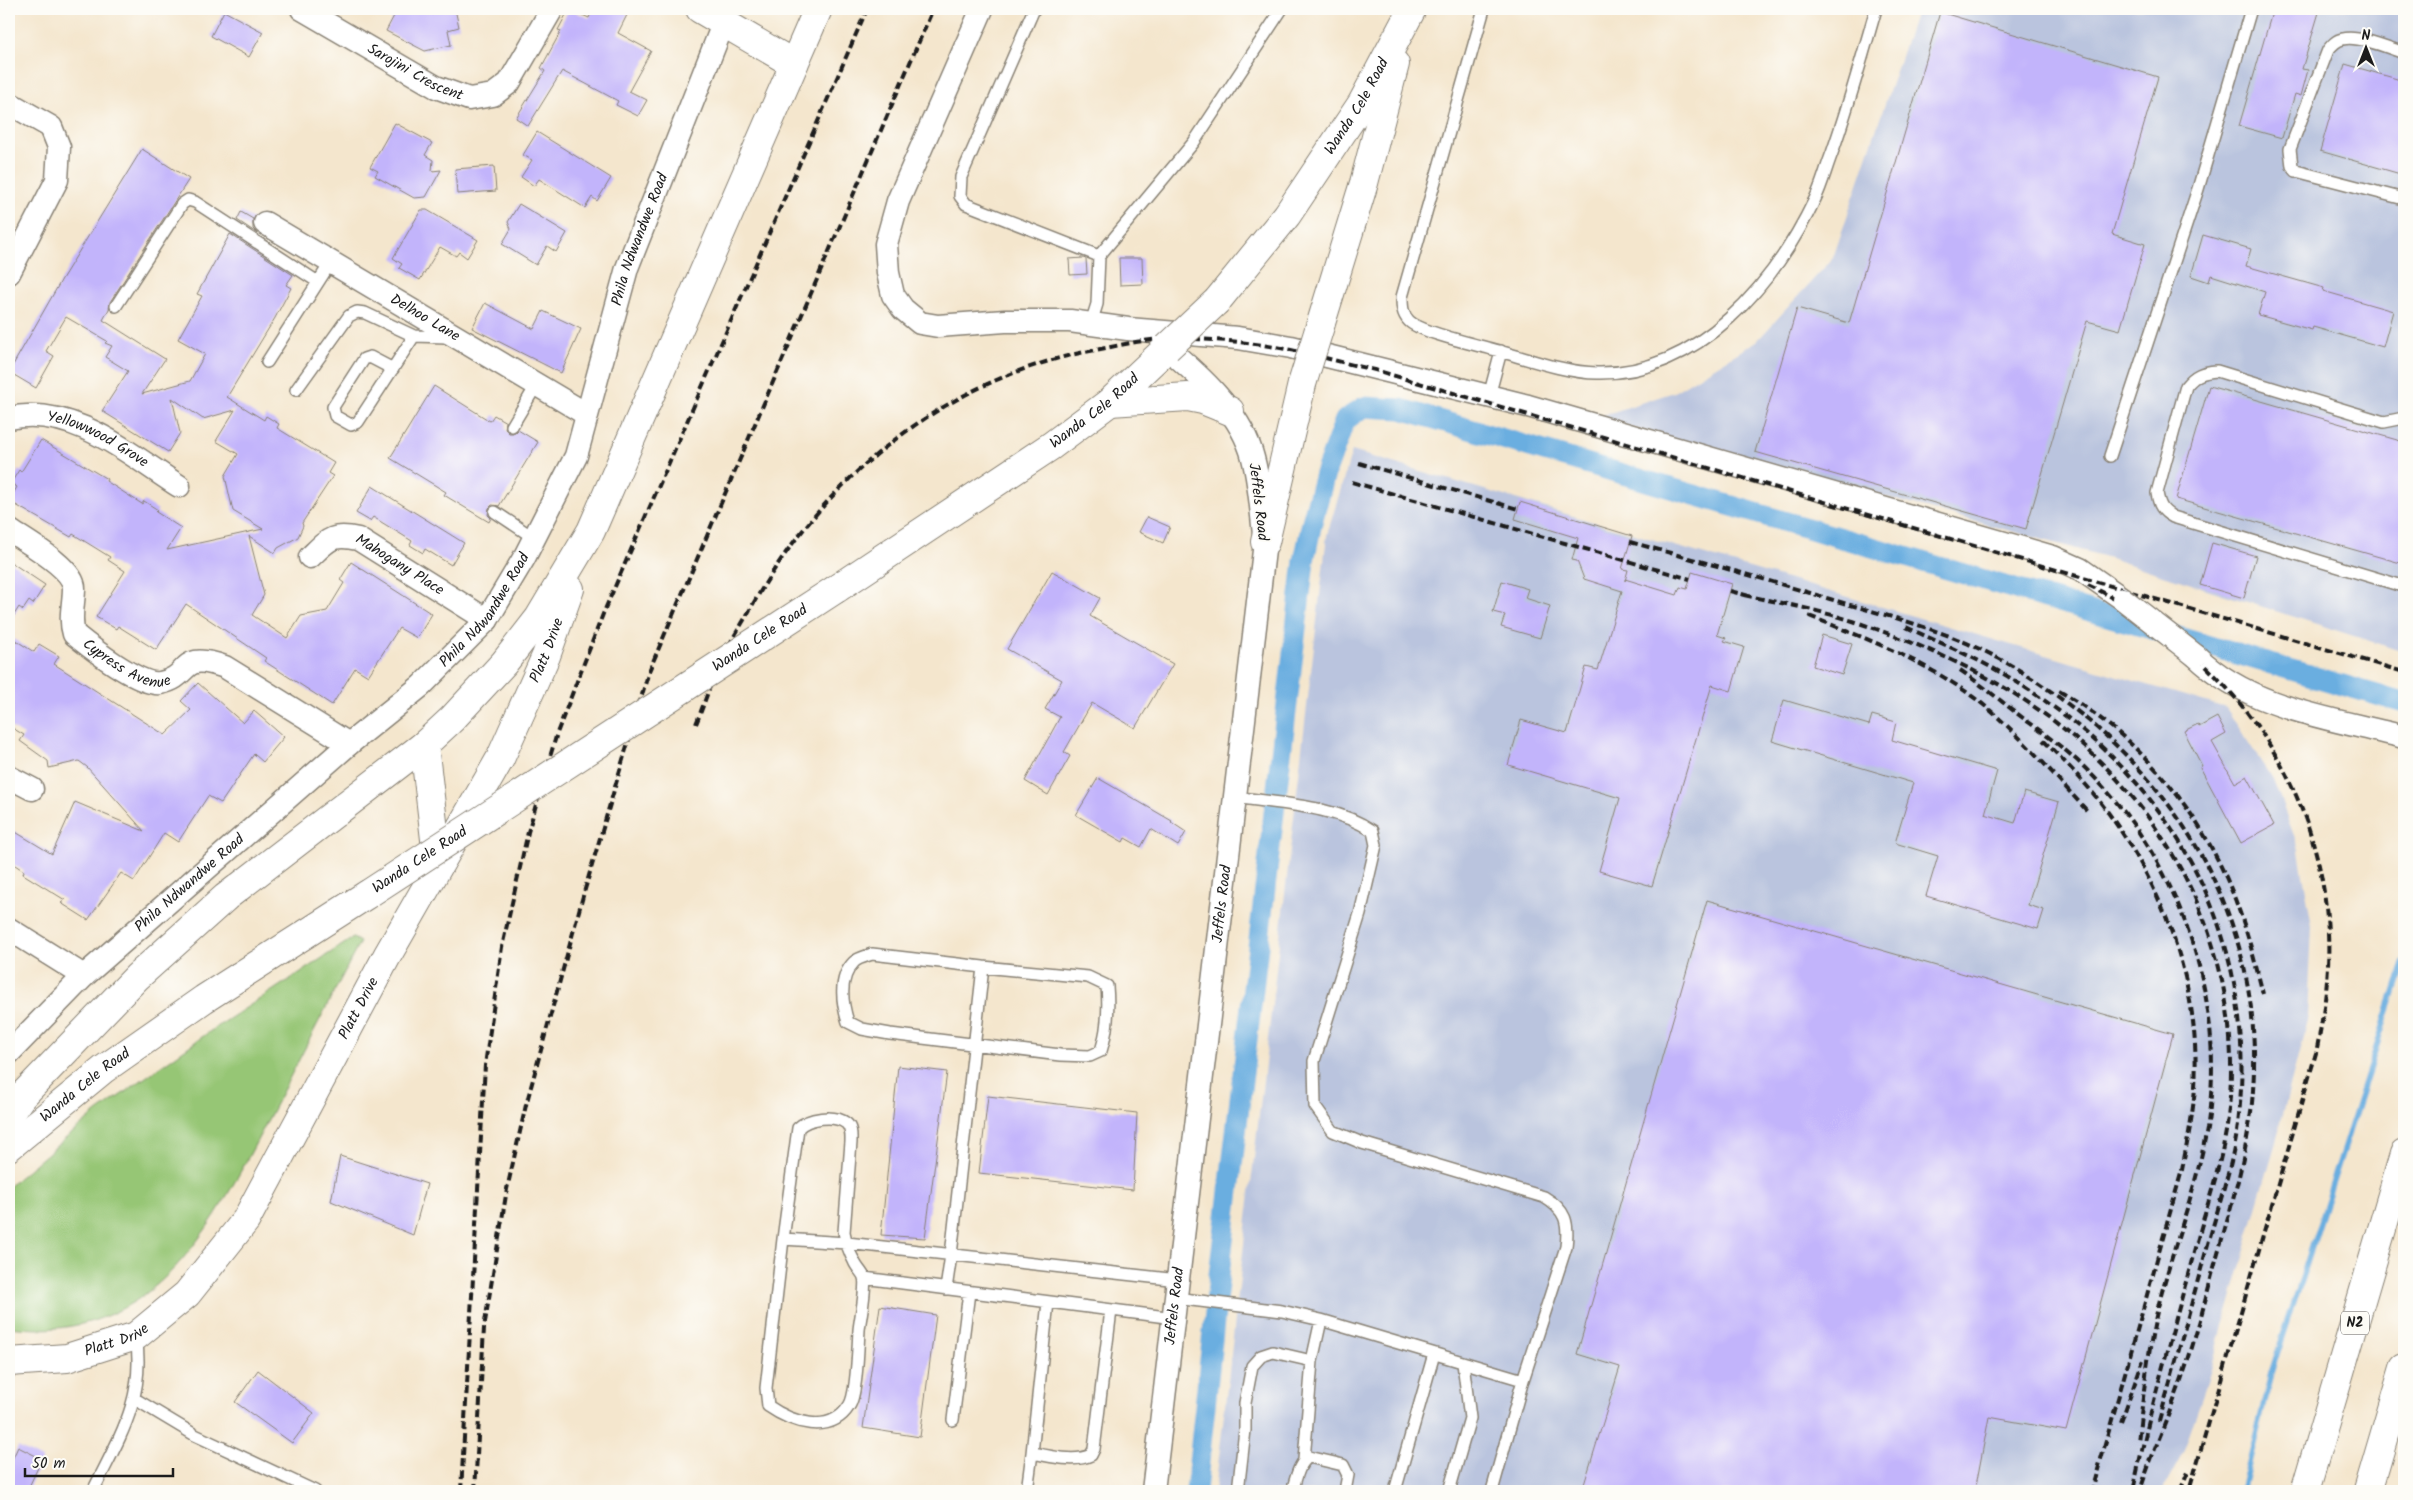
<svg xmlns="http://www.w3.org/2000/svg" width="2413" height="1500" font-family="Kalam,sans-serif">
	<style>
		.industrial { fill: #bac4de }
		.green { fill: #96c675; stroke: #597148 }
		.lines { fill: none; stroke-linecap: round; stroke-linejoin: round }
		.stream { stroke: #6baee0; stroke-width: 5.5 }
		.canal { stroke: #6baee0; stroke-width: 21 }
		.building { fill: #c2b4fb }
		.lane-casing { stroke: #888174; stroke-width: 14 }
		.street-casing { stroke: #888174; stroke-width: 25 }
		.secondary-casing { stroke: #888174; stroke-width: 30 }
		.highway-casing { stroke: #888174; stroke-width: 30 }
		.lane { stroke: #fff; stroke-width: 11 }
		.street { stroke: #fff; stroke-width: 22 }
		.secondary { stroke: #fff; stroke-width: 28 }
		.highway { stroke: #fff; stroke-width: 28 }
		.rail { stroke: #1c1c1c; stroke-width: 4; stroke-dasharray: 8 4; stroke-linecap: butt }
		.street-bridge-casing { stroke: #888174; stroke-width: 25; stroke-linecap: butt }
		.secondary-bridge-casing { stroke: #888174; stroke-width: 30; stroke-linecap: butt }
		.street-bridge { stroke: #fff; stroke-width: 22 }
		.secondary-bridge { stroke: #fff; stroke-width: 28 }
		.labels { text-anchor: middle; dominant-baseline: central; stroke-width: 4; stroke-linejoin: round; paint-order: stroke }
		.shield { fill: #fdfcf7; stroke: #605f5e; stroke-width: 1 }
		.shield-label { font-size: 14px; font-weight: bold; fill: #1c1c1c }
		.street-label { font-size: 15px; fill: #1c1c1c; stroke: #fdfcf7 }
	</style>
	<rect width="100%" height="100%" fill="#fdfcf7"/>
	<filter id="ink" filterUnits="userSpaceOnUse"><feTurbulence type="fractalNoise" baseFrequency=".02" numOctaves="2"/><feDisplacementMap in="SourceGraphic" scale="10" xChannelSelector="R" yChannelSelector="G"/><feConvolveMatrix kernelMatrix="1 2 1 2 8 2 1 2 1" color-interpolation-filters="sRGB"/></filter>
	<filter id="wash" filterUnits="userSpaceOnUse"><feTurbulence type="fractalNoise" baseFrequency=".0096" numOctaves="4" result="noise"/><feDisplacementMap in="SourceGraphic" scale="20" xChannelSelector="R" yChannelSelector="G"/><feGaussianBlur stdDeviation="1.12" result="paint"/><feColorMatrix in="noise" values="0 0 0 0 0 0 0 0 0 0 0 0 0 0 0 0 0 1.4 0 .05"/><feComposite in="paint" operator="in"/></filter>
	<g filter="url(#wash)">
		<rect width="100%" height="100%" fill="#f4e6cd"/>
		<!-- industrial -->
		<path class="industrial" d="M1917 9H2404V652L2110 558 1595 418 1674 392 1757 341 1833 258Z
			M1352 451 2226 708 2273 780 2298 846 2312 926 2308 1017 2275 1145 2206 1386 2183 1452 2162 1491H1215L1327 535Z"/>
		<!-- green -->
		<path class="green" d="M353 938 360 942C331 998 302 1054 273 1110 215 1221 158 1346 9 1327V1186L97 1112 209 1032Z"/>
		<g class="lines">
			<!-- stream -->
			<path class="stream" d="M2242 1491 2271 1374 2404 961"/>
			<!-- canal -->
			<path class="canal" d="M1196 1491 1219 1275 1304 561 1312 522 1325 474 1345 420 1364 407 1401 409 2404 703"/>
		</g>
		<g id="blocks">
			<!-- building -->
			<path class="building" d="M418 9H455L459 27 448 30 451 45 425 51 386 31 395 14Z
				M569 9 589 18 593 9H630L618 33 651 51 629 91 647 100 638 116 616 105 618 101 562 71 528 126 516 118 545 71 541 68 561 31 558 30Z
				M2273 9H2320L2302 69 2308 70 2301 96 2295 94 2282 138 2239 126Z
				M224 11 263 32 249 57 211 36Z
				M1940 12 2158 77 2112 234 2145 244 2120 330 2087 321 2026 529 1755 452 1797 308 1849 323Z
				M2345 64 2404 81V175L2320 151Z
				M395 123 432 143 425 155 433 160 432 171 441 170 426 197 414 198 375 176 378 171 370 167Z
				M537 132 611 178 597 201 592 197 585 208 539 179 534 186 521 177 532 160 523 155Z
				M142 149 189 179 110 302 109 309 103 320 165 359 142 394 190 381 205 354 178 339 202 296 197 294 230 234 293 275 286 285 291 288 275 318 227 397 264 420 266 416 279 424 277 428 334 463 328 473 333 476 302 523 303 526 298 537 278 548 275 553 249 536 264 595 252 615 287 638 301 616 327 611 344 583 340 580 351 562 432 614 417 638 399 628 368 676 355 668 332 705 264 661 266 658 186 604 156 650 118 626 116 629 96 617 125 571 108 560 110 557 73 534 71 537 9 501 17 487 11 483 19 470 21 472 41 440 107 479 106 481 142 504 144 501 158 510 156 512 181 528 167 550 263 529 233 511 225 476 238 454 216 441 235 410 203 419 172 398 180 433 168 452 102 411 128 371 105 357 112 346 105 343 107 341 66 317 46 351 54 356 36 388 9 372 62 279Z
				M494 166 496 191 457 194 455 169Z
				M519 204 567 233 556 252 547 246 536 265 502 244 511 229 508 222Z
				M421 210H427L478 240 467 258 459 252 456 256 440 247 420 280 399 268 402 264 393 258Z
				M241 212 253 219V229L258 234 237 220Z
				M2203 235 2251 249 2246 266 2324 288 2323 291 2393 311 2383 347 2313 327 2312 330 2258 315 2265 292 2211 275 2209 282 2191 276Z
				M1083 258 1086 259 1087 274 1070 275 1069 259Z
				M1119 258H1142L1143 284 1120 285Z
				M485 303 534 329 543 311 581 329 561 373 472 328Z
				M434 386 490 421 494 415 506 422 505 429 509 433H515L518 430 538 442 499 506 492 505 489 508 488 515 491 518 489 522 444 495 446 492 390 458Z
				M2209 386 2404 442V564L2176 499Z
				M372 486 464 543 451 565 425 549 423 553 410 545 412 541 373 517 370 521 356 513Z
				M1520 502 1632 536 1622 569 1628 570 1625 581V579L1677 595 1680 587 1687 589 1692 572 1732 584 1717 635 1726 638 1724 641 1744 647 1731 691 1712 685 1652 886 1599 871 1620 798 1508 765 1521 720 1567 733 1586 667 1598 670 1622 591 1584 579 1577 561 1572 560 1578 538 1515 519Z
				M1147 517 1170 527 1163 543 1139 532Z
				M2212 543 2256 556 2244 598 2200 585Z
				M9 561 45 585 33 604 29 601 23 610 19 607 9 623Z
				M1052 571 1100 598 1090 616 1173 664 1135 728 1092 703 1064 752 1070 756 1048 795 1025 781 1060 717 1045 709 1062 680 1007 649Z
				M1502 581 1528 589 1525 598 1550 606 1540 638 1501 627 1505 615 1493 612Z
				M1822 635 1852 644 1842 675 1813 666Z
				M9 636 34 652 39 644 59 656 54 664 165 735 191 710 181 701 198 683 243 723 254 711 284 737 263 762 254 754 221 803 208 796 178 842 164 833 134 881 121 873 88 920 61 903 65 900 23 874 24 871 9 861V828L52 854 75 802 144 831 87 767 79 761 49 768 48 761 20 741 24 735 9 726Z
				M1784 700 1869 725 1872 715 1896 722 1892 740 1997 771 1985 814 2015 823 2024 792 2059 802 2028 905 2044 910 2038 929 1926 896 1938 856 1895 843 1913 783 1772 741Z
				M2217 717 2226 734 2212 742 2235 783 2247 776 2274 825 2241 843 2200 767 2202 766 2184 731 2198 724 2199 727Z
				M1098 778 1172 821 1171 822 1186 832 1178 846 1151 829 1141 847 1125 838 1123 842 1076 815Z
				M1707 900 2173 1034 2066 1431 1989 1417 1975 1491H1582L1620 1367 1577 1354Z
				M898 1066 947 1072 925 1238 881 1235Z
				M988 1096 1137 1113 1133 1190 979 1173Z
				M340 1156 427 1184 413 1235 331 1201Z
				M880 1306 936 1315 920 1437 863 1428Z
				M258 1370 314 1413 292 1443 235 1402Z
				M18 1447 42 1459 27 1491H15L9 1488V1466Z"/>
		</g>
	</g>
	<g filter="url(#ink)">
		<use href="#blocks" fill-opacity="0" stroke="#888174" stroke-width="1"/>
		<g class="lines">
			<defs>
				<path id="lane" d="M1034 9 961 177 960 196 966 204 1099 256
					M1484 9 1402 297C1402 305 1402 314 1409 321 1419 331 1465 342 1480 346 1515 354 1562 373 1597 373 1699 375 1775 283 1815 199 1822 185 1826 168 1832 153 1849 105 1862 57 1876 9
					M2404 53C2389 48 2358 35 2343 39 2336 40 2332 45 2328 50L2290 149 2292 166 2296 171 2404 199
					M116 306 182 204 188 200 195 202 318 282
					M1091 323 1097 304 1099 256 1194 142 1282 9
					M267 362 331 262
					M393 369 370 357 364 359 333 407 335 416 351 425 358 422 414 336 447 337
					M296 390 349 316 357 312 365 313 414 336
					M1489 396 1501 351
					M2404 418 2384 422 2217 371C2202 372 2195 375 2186 386L2157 493C2159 505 2162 511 2173 517L2399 585 2404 584
					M512 426 537 384
					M2110 456 2198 189 2251 9
					M495 512 534 538
					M1235 797C1279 804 1335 805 1373 831L1376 845 1360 914 1314 1061 1315 1106 1333 1131 1362 1143 1544 1197C1566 1210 1569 1222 1566 1247L1523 1380 1492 1491
					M783 1239 798 1128C808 1118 834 1114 846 1123 852 1128 851 1136 851 1142L844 1232C846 1242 849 1252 854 1261 856 1267 862 1272 864 1277 867 1287 860 1319 859 1330 858 1346 857 1395 849 1406 830 1436 791 1422 768 1406L766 1388 783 1239 847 1243 1178 1280
					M864 1278 1174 1318
					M946 1289 951 1255 983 967 1088 977 1107 986C1109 1009 1108 1029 1101 1051L1090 1056 1060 1055 890 1034 862 1029 848 1022C842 1003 838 978 854 962 858 958 867 956 872 954L983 967
					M1175 1298 1282 1311 1321 1320 1523 1380
					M1048 1302 1032 1453C1051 1456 1074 1463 1091 1455L1094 1449 1111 1310
					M135 1399 195 1435 315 1491
					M953 1420 969 1292
					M1304 1460 1312 1361 1321 1320
					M93 1491C119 1438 146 1398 136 1336
					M1027 1491 1032 1453
					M1238 1491 1245 1430V1403L1252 1366 1261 1356 1273 1352 1312 1361
					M1292 1491C1296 1480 1298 1463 1309 1457L1343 1465 1348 1475 1345 1491
					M1395 1491 1434 1354
					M1449 1491 1470 1418 1463 1363"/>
				<g id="street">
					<path id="s1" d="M302 9 436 87 469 99 493 95 509 83 552 9"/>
					<path d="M982 9 898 201 886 244 888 273 893 295 903 309 920 323 938 326 1005 321H1070L1128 329 1238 338 1291 347 1528 406 2053 557 2080 569 2123 599"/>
					<path d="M9 103 51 127 59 147 57 180 9 273"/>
					<path id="s2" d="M265 223 586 414"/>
					<path id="s3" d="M9 418C72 404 129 454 179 486"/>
					<path id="s4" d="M9 530C25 541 74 568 74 588 74 604 69 618 74 634 90 647 139 686 160 683 193 677 177 650 225 667L349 744"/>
					<path id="s5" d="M310 557C328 540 332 533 358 539L487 620"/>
					<path d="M2196 656C2252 710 2332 718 2404 737"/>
					<path d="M9 777 32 789"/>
					<path d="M9 929 84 976"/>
					<path id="s6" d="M9 1053 84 976 349 744 421 686 487 620 524 558 576 456 627 268 729 9"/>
					<path id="s7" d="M1153 1491 1265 542C1261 513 1260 479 1251 451 1237 409 1200 376 1167 348"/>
				</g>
				<g id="secondary">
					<path d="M700 9 794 64"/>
					<path id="s8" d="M1217 301 1287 215 1362 103 1412 9"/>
					<path d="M1321 323 1364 183 1395 64"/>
					<path d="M1110 402 1188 397 1203 400 1230 411"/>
					<path d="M1265 542 1302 384"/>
					<path id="s9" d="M836 589 1051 446 1110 402 1167 348"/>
					<path d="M424 745 438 865"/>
					<path d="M9 1114 22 1096 137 977 226 897 424 745 452 719 504 663 539 618 591 531 818 9"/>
					<path id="s10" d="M9 1147 104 1069 204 999 368 894"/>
					<path id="s11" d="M9 1362 67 1358 136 1336 187 1294 246 1220 387 956 500 759 546 656 570 589"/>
				</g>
				<path id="highway" d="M2305 1491 2404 1154
					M2368 1491 2404 1368"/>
			</defs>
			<!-- lane casing -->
			<use href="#lane" class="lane-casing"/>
			<!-- street casing -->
			<use href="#street" class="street-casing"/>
			<!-- secondary casing -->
			<use href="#secondary" class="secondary-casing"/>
			<!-- highway casing -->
			<use href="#highway" class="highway-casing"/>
			<!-- lane -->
			<use href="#lane" class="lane"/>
			<!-- street -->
			<use href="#street" class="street"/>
			<!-- secondary -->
			<use href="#secondary" class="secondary"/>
			<!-- highway -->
			<use href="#highway" class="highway"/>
			<!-- rail -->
			<path class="rail" d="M1359 463 1518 509
				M1352 482 1690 579
				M1630 542C1697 560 1764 579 1830 599 1877 613 1926 625 1971 645 2008 661 2041 683 2073 708 2200 807 2270 949 2251 1112 2245 1161 2231 1208 2217 1256 2206 1297 2196 1338 2182 1378 2169 1416 2152 1453 2140 1491
				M2088 585C2225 650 2321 779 2328 933 2330 974 2324 1013 2316 1053L2189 1491
				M1730 591 1749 596
				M1744 595C1781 603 1818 610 1853 621 1892 634 1932 650 1968 668 2142 753 2254 929 2227 1125 2221 1165 2207 1205 2196 1245 2174 1327 2150 1408 2133 1491
				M1809 616C1871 640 1933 664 1985 706 2023 738 2056 777 2089 813
				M1906 627C1947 646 1989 663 2026 688 2182 789 2262 946 2237 1132 2231 1170 2218 1207 2208 1244 2191 1304 2175 1365 2158 1425
				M1960 670C1982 685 2002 702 2023 718 2046 735 2071 753 2091 774 2181 865 2228 1001 2207 1129 2196 1190 2173 1247 2158 1307 2148 1351 2143 1396 2138 1442
				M2059 691C2143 739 2207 818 2239 910 2249 937 2256 966 2263 994
				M696 724C705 702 712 678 723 656 730 642 739 629 747 615 819 481 943 378 1095 350 1118 346 1143 339 1167 339 1208 338 1251 342 1291 350 1320 356 1347 364 1375 370L2404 672
				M2043 740C2064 761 2086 783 2104 807 2164 887 2201 987 2195 1087 2193 1115 2187 1143 2182 1170L2092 1491
				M2121 1422 2143 1360
				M461 1491 485 1065 502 947 528 832 557 733 603 614 867 9
				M475 1491 484 1328 507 1189 526 1105 583 896 649 671 933 9
				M2180 1491 2189 1470"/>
			<defs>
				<path id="street-bridge" d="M2123 599 2196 656"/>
				<g id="secondary-bridge">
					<path d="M1167 348 1217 301"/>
					<path d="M1302 384 1321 323"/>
					<path id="s12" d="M368 894 836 589"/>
				</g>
			</defs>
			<!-- street-bridge casing -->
			<use href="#street-bridge" class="street-bridge-casing"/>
			<!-- secondary-bridge casing -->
			<use href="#secondary-bridge" class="secondary-bridge-casing"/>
			<!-- street-bridge -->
			<use href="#street-bridge" class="street-bridge"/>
			<!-- secondary-bridge -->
			<use href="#secondary-bridge" class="secondary-bridge"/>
		</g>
	</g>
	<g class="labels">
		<!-- shield labels -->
		<rect class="shield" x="2341" y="1311.5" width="28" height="23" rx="4"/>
		<g class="shield-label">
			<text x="2355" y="1323">N2</text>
		</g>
		<!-- street labels -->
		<g class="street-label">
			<text stroke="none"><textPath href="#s1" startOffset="130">Sarojini Crescent</textPath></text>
			<text stroke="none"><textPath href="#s8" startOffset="240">Wanda Cele Road</textPath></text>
			<text stroke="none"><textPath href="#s6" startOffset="1058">Phila Ndwandwe Road</textPath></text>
			<text stroke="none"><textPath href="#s2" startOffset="186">Delhoo Lane</textPath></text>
			<text stroke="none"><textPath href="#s9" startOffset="314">Wanda Cele Road</textPath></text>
			<text stroke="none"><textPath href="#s3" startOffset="94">Yellowwood Grove</textPath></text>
			<text transform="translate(1258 502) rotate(83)">Jeffels Road</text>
			<text stroke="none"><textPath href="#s5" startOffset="104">Mahogany Place</textPath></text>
			<text stroke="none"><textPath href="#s6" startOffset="652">Phila Ndwandwe Road</textPath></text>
			<text stroke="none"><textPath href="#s12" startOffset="468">Wanda Cele Road</textPath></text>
			<text stroke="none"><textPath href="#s11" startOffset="936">Platt Drive</textPath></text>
			<text stroke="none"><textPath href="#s4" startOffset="198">Cypress Avenue</textPath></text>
			<text stroke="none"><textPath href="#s12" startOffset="62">Wanda Cele Road</textPath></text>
			<text stroke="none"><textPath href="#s6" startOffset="248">Phila Ndwandwe Road</textPath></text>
			<text stroke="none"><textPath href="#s7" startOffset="591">Jeffels Road</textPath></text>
			<text stroke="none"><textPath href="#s11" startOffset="531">Platt Drive</textPath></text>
			<text stroke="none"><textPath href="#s10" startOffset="98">Wanda Cele Road</textPath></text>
			<text stroke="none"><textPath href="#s7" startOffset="186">Jeffels Road</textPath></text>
			<text stroke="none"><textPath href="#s11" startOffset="111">Platt Drive</textPath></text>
		</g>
	</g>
	<!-- margin -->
	<rect width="2413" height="1500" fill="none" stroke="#fdfcf7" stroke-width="30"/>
	<!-- north arrow -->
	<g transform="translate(2366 48)" stroke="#fdfcf7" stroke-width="4" paint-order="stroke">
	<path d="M0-4L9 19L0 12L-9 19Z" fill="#1c1c1c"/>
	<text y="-8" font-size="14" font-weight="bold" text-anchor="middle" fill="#1c1c1c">N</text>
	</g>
	<!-- scale -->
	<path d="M25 1468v8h148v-8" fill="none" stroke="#1c1c1c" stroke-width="2.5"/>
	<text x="32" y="1468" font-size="15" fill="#1c1c1c" stroke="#fdfcf7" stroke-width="4" paint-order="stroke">50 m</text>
</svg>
